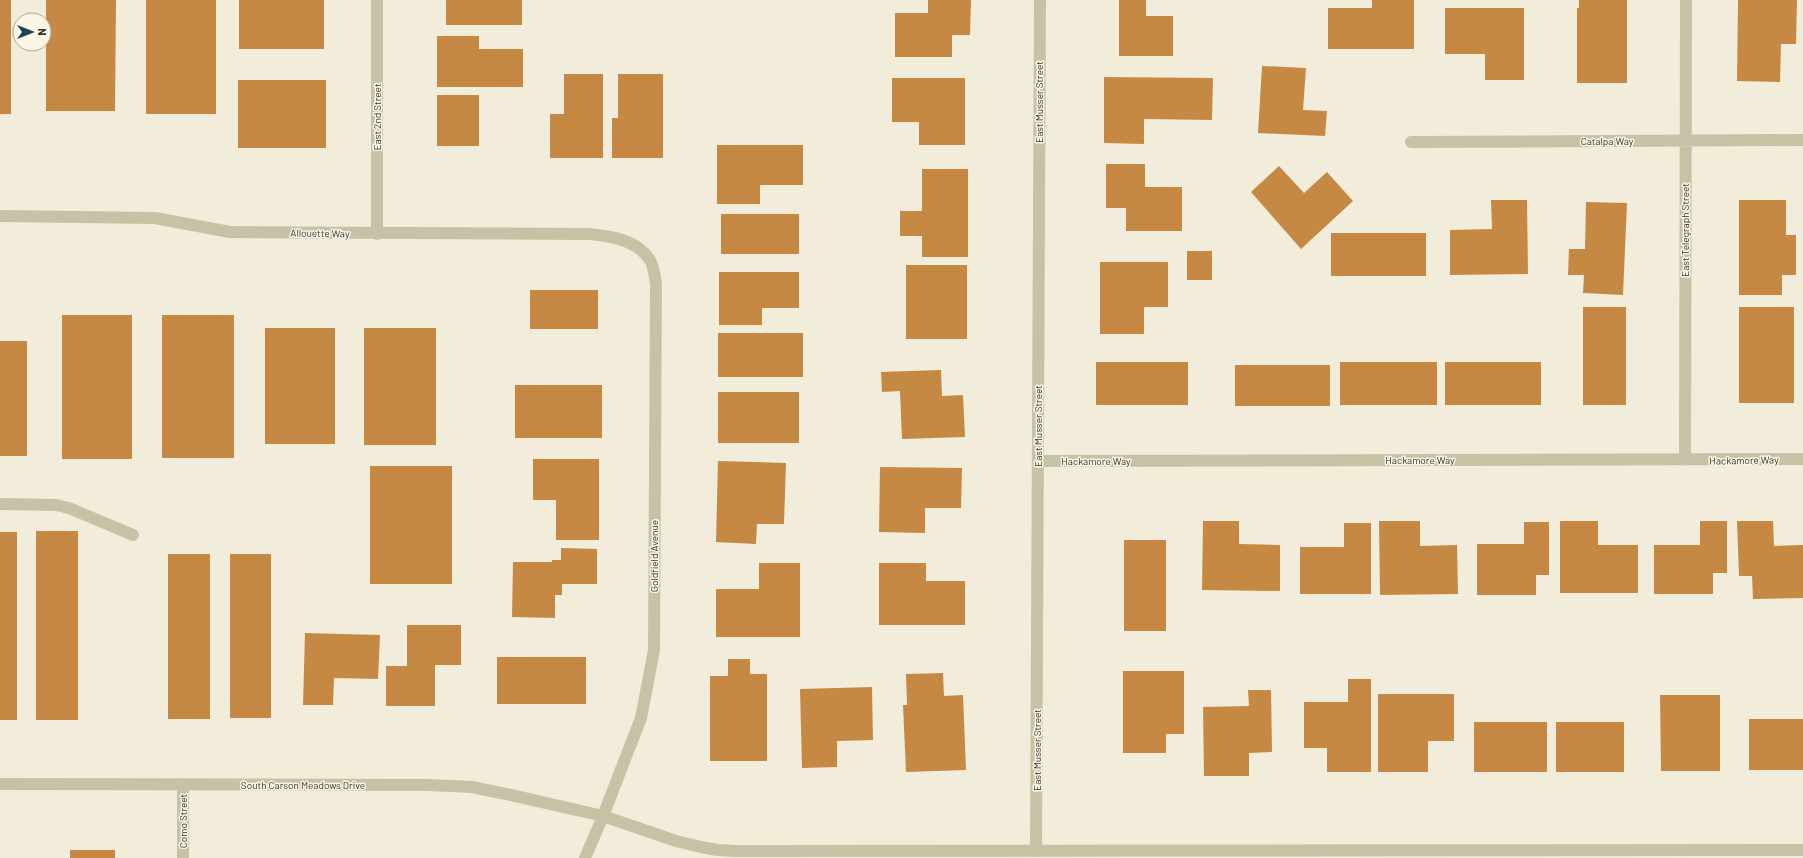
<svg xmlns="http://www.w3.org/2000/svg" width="1803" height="858" font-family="Barlow,sans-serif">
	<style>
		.building { fill: #c68944 }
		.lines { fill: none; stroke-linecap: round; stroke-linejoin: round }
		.lane { stroke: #c9c1a6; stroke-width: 12 }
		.street { stroke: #c9c1a6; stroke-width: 12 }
		.labels { text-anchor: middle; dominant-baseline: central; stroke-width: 3; stroke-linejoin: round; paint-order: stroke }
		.street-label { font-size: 10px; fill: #363027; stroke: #f9f6e6 }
	</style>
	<rect width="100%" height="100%" fill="#f1edda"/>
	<!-- building -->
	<path class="building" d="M0 0H11V114H0Z
		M46 0H116L115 111H46Z
		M146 0H216V114H146Z
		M239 0H324V49H239Z
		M446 0H522V25H446Z
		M928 0H971L970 35H952V57H895V13H928Z
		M1119 0H1146V16H1173V56H1119Z
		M1372 0H1414V49H1328V8H1372Z
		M1579 0H1627V83H1577V8H1579Z
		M1738 0H1797L1796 44H1781L1780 82 1737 81Z
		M1445 8H1524V80H1485V54H1445Z
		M437 36H479V49H523V87H437Z
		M1262 66 1306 68 1303 110 1327 111 1325 136 1258 133Z
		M564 74H603V158H550V114H564Z
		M618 74H663V158H612V118H618Z
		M1104 77 1213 78 1212 120 1144 119V144L1104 143Z
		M892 78H965V145H919V122H892Z
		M238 80H326V148H238Z
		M437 95H479V146H437Z
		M717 145H803V185H760V204H717Z
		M1106 164H1145V187H1182V231H1126V208H1106Z
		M1279 166 1304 193 1327 172 1353 201 1301 249 1251 192Z
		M922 169H968V257H922V236H900V211H922Z
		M1491 200H1527L1528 274 1450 275V230L1492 229Z
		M1739 200H1786V235H1796V275H1782V295H1739Z
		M1586 202 1627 203 1623 295 1583 293 1584 275H1568L1569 249H1585Z
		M721 214H799V254H721Z
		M1331 233H1426V276H1331Z
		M1187 251H1212V280H1187Z
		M1100 262H1168V307H1144V334H1100Z
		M906 265H967V339H906Z
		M719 272H799V308H762V325H719Z
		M530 290H598V329H530Z
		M1583 307H1626V405H1583Z
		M1739 307H1794V403H1739Z
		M62 315H132V459H62Z
		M162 315H234V458H162Z
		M265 328H335V444H265Z
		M364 328H436V445H364Z
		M718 333H803V377H718Z
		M0 341H27V456H0Z
		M1096 362H1188V405H1096Z
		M1340 362H1437V405H1340Z
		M1445 362H1541V405H1445Z
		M1235 365H1330V406H1235Z
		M941 370 942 396 963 395 965 437 902 439 900 391 882 392 881 372Z
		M515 385H602V438H515Z
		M718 392H799V443H718Z
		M533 459H599V540H556V500H533Z
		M718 461 786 463 784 524H757L756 544 716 542Z
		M370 466H452V584H370Z
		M880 467 962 468 961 508H925V533L879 532Z
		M1203 521H1239V544L1280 545V591L1202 590Z
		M1379 521H1420V546L1457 545 1458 594 1380 595Z
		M1560 521H1598V545H1638V593H1560Z
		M1700 521H1727V573H1713V594H1654V545H1700Z
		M1737 521H1773L1774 546 1803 545V598L1753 599 1752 576H1739Z
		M1524 522H1549V575H1536V595H1477V544H1524Z
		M1344 523H1371V594H1300V547H1344Z
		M36 531H78V720H36Z
		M0 532H17V720H0Z
		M1124 540H1166V631H1124Z
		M561 548 597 549V584H562V595H555V618L512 617 513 562H552V560H561Z
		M168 554H210V719H168Z
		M230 554H271V718H230Z
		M759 563H800V637H716V589H759Z
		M879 563H926V581H965V625H879Z
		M407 625H461V665H435V706H386V666H407Z
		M305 633 380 635 378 679 334 678 333 705H303Z
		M497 657H586V704H497Z
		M728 659H750V674H767V761H710V676H728Z
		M1123 671H1184V734H1166V753H1123Z
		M943 673 944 696 963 695 966 770 906 772 903 705H907L906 674Z
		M1348 679H1371V772H1327V748H1304V702H1348Z
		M872 687 873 740 837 741V767L802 768 800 689Z
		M1248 690H1271L1272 752 1249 753V776H1204L1203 707 1249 706Z
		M1378 694H1454V741H1428V772H1378Z
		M1660 695H1720V771H1661Z
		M1749 719H1803V770H1749Z
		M1474 722H1547V772H1474Z
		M1556 722H1624V772H1556Z
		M70 850H115V858H70Z"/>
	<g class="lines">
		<!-- lane -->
		<path class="lane" d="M0 216 155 218 230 232
			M0 504 56 505 69 508 133 535"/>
		<!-- street -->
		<path class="street" d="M1411 142 1803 140
			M230 232 589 234C611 236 639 240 651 262 654 269 655 277 656 284L654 650 641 718 603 816 585 858
			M377 234V0
			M1685 460 1686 0
			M1038 461 1803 459
			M0 784 429 785 472 787 511 795 603 816 676 841 701 847 717 850 735 851 1803 850
			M183 784V858
			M1036 851 1040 0"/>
	</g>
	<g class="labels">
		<!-- street labels -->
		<g class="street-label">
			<text transform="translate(1039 102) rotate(-90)">East Musser Street</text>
			<text transform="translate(377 117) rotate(-90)">East 2nd Street</text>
			<text x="1607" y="141">Catalpa Way</text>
			<text transform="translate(1685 230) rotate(-90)">East Telegraph Street</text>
			<text transform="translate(320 233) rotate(1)">Allouette Way</text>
			<text transform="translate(1038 426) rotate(-90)">East Musser Street</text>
			<text x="1420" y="460">Hackamore Way</text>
			<text transform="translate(1744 460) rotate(-1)">Hackamore Way</text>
			<text x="1096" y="461">Hackamore Way</text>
			<text transform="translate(654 556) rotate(-90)">Goldfield Avenue</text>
			<text transform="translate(1037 750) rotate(-90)">East Musser Street</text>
			<text x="303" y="785">South Carson Meadows Drive</text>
			<text transform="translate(183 821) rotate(-90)">Como Street</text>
		</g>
	</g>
	<!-- north arrow -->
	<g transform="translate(32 32) rotate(90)"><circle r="19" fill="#f9f6e6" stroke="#aba79a"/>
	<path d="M0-3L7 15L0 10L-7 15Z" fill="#1d4257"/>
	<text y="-6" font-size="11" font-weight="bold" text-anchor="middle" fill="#363027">N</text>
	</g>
</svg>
